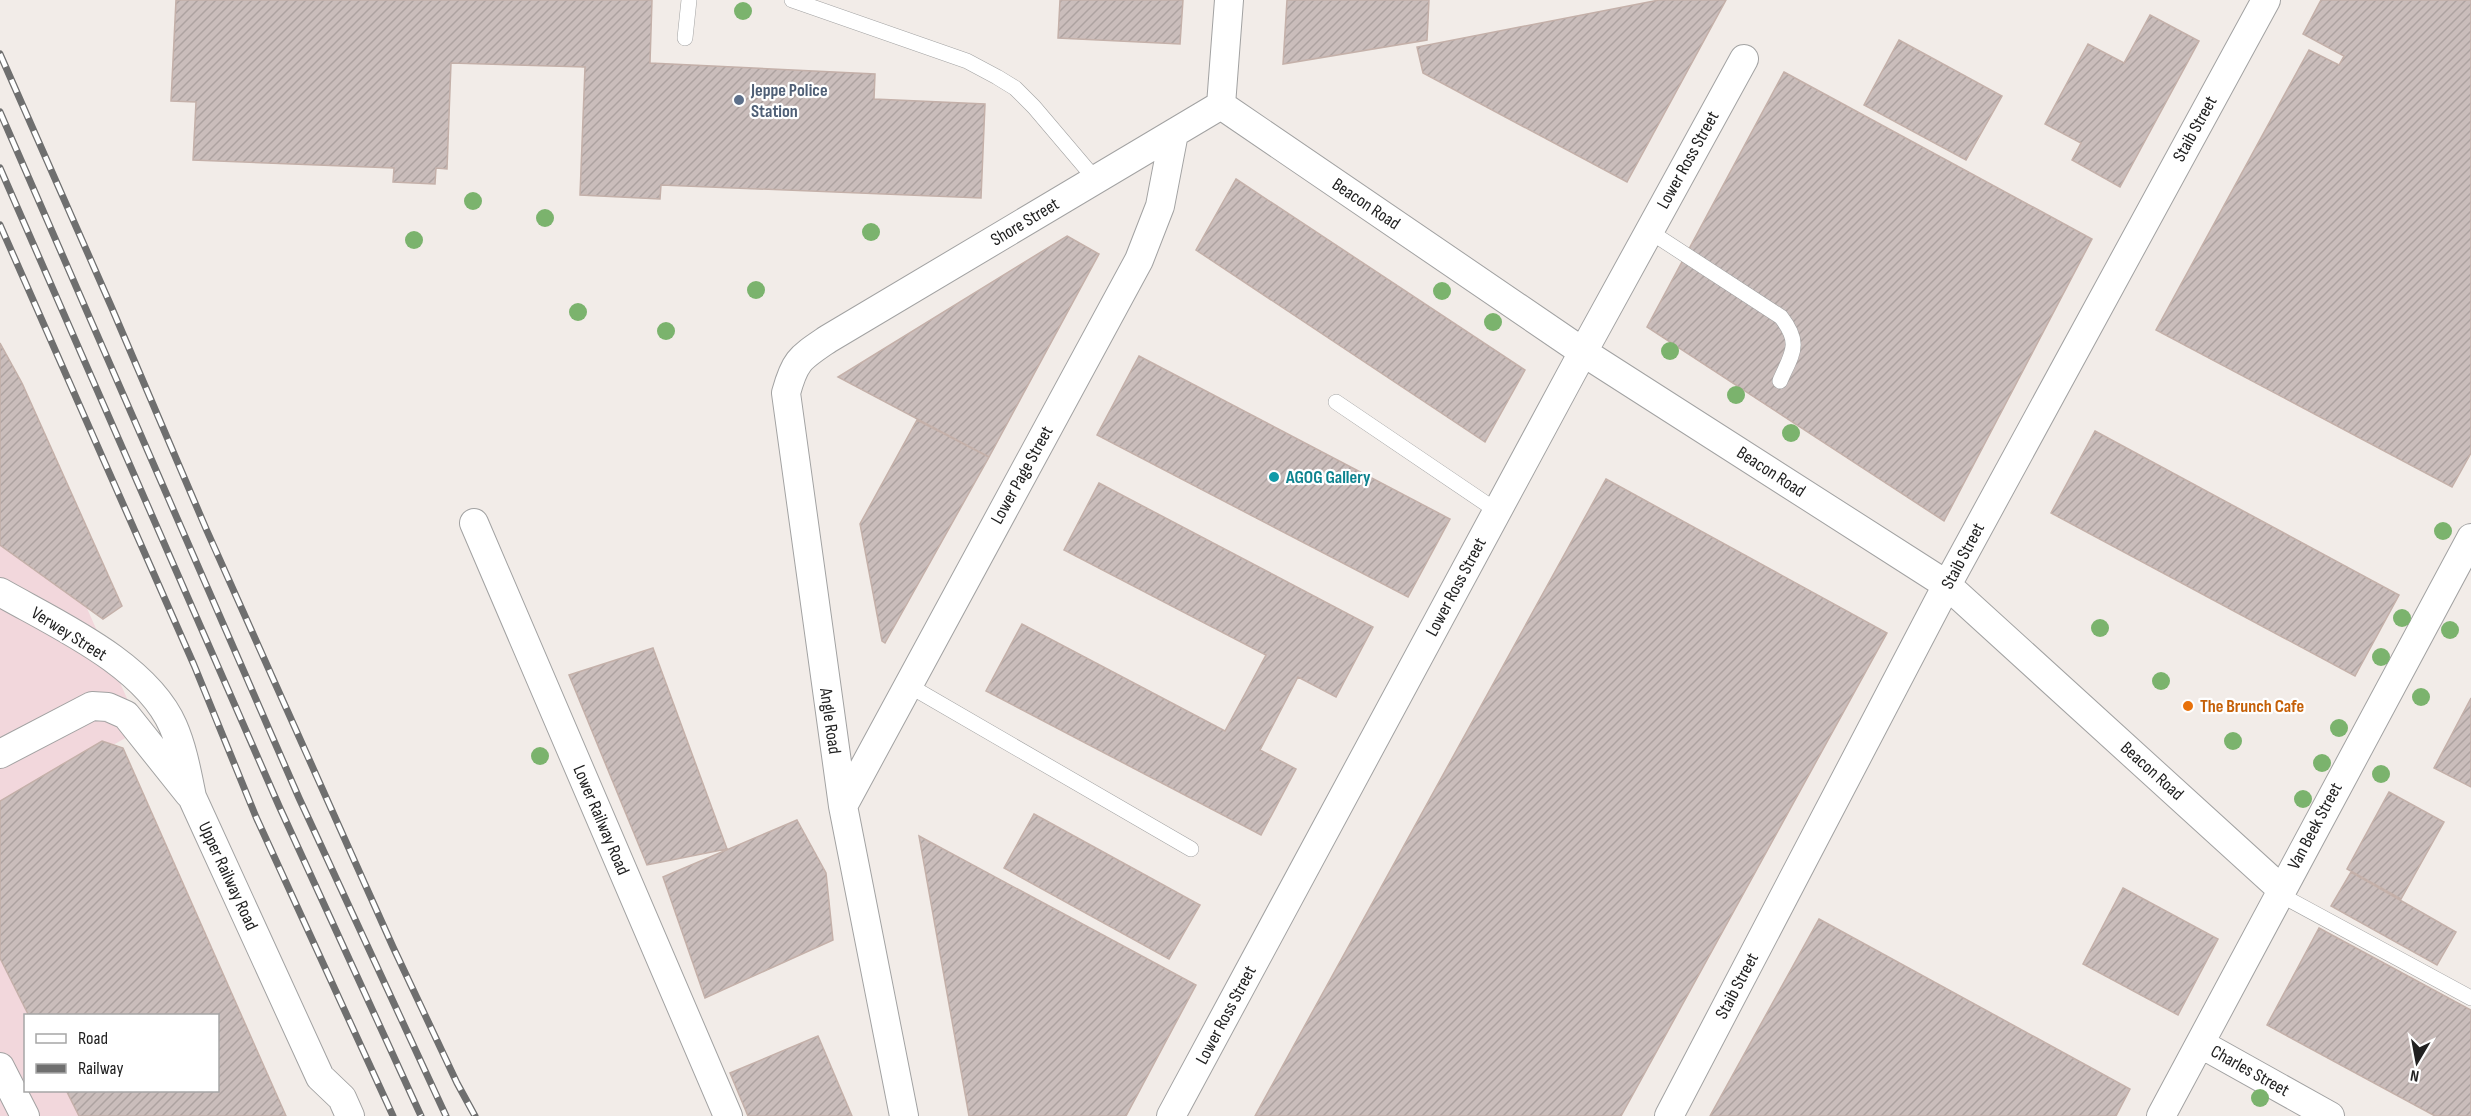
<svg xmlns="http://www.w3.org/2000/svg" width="2471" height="1116" font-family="'Sofia Sans Condensed',sans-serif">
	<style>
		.commercial { fill: #f2d7dc; fill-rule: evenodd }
		.building { fill: url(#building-hatch); stroke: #c4b0a9; stroke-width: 1.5 }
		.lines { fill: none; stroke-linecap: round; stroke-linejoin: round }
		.lane-casing { stroke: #a2a2a2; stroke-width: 16 }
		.street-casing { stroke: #a2a2a2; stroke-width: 30 }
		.lane { stroke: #fff; stroke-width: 15 }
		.street { stroke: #fff; stroke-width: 28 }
		.rail-casing { stroke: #6f6f6f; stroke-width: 7 }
		.rail { stroke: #fff; stroke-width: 4.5; stroke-dasharray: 14; stroke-linecap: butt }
		.tree { fill: #7bb36d }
		.service-dot { fill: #5c6f8a; stroke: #fff; stroke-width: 2 }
		.culture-dot { fill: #0f9aa8; stroke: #fff; stroke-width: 2 }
		.food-dot { fill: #e8710a; stroke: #fff; stroke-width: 2 }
		.labels { text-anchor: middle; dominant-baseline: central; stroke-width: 4.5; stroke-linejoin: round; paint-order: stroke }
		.service-label { font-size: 18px; font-weight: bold; fill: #4e5e75; stroke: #fff; text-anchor: start }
		.street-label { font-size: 18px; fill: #212121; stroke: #fff }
		.culture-label { font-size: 18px; font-weight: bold; fill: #0d838f; stroke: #fff; text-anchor: start }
		.food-label { font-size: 18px; font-weight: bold; fill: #c56008; stroke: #fff; text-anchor: start }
	</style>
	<defs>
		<pattern id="building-hatch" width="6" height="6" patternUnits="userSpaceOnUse" patternTransform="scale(1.5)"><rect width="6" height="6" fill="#cabdbb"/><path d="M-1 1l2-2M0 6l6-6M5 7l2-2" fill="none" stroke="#ada2a0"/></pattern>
	</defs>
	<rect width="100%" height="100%" fill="#f2ece8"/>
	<!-- commercial -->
	<path class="commercial" d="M0 412 129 703 143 728 106 749 262 1116H0ZM26 1016H218V1090H26Z"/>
	<!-- building -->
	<path class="building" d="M176 0H652L650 63 875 74 874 99 985 104 981 198 661 185 660 199 580 195 585 67 451 63 447 169 436 168 435 184 393 182 394 168 193 160 196 102 171 101Z
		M1060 0H1183L1180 44 1058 38Z
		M1287 0H1429L1427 40 1283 64Z
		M1659 0H1726L1627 182 1423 73 1417 47Z
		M2321 0H2471V453L2452 487 2156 330 2309 50 2339 65 2344 56 2303 34Z
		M2150 15 2199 41 2120 187 2072 160 2081 143 2045 124 2088 44 2124 63Z
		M1899 40 2002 96 1966 160 1864 105Z
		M1784 72 2092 239 1944 521 1647 327Z
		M1236 179 1525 370 1485 442 1196 250Z
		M1067 236 1099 254 989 457 838 377Z
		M0 343 22 383 122 606 103 619 0 545Z
		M1139 356 1450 519 1408 597 1097 435Z
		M917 420 989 457 885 643 882 641 860 524Z
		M2095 431 2399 595 2355 676 2051 513Z
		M1606 479 1887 633 1621 1116H1255Z
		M1099 483 1373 627 1336 697 1298 677 1260 750 1296 769 1261 835 986 691 1022 624 1225 731 1266 655 1064 550Z
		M653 648 727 849 647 865 569 675Z
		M2471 698V787L2434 768Z
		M102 741 123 748 286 1116H79L66 1090H218V1016H29L0 958V801Z
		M2389 792 2444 822 2401 899 2347 869Z
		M1034 814 1200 905 1169 959 1004 868Z
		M797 820 826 873 833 940 705 998 663 877Z
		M919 836 1196 985 1126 1116H969Z
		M2351 872 2456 932 2437 965 2331 906Z
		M2123 888 2218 939 2178 1015 2083 964Z
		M1819 919 2130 1089 2116 1116H1710Z
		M2319 928 2471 1010V1116H2435L2267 1025Z
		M818 1036 852 1116H748L730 1073Z"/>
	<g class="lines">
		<defs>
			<path id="lane" d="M792 0 967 61 997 77 1015 88 1034 107 1096 180
				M685 38 689 0
				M1649 231 1781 317C1802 344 1792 353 1780 381
				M1336 402 1497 511
				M908 685 1191 849
				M2279 894 2471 998"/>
			<path id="street" d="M1221 105 1583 352 1947 585 2281 889
				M1221 105 1229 0
				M474 523 728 1116
				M0 592C56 624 146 664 173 726 183 749 187 773 192 797L320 1077 342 1098 350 1116
				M0 754 92 706 108 707 126 715 189 794
				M843 806 1139 260 1160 206 1174 133
				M2201 1044 2330 1116
				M0 1067 25 1116
				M904 1116 843 806 786 393C795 360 800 358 828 339L1221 105
				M1171 1116 1583 352 1744 59
				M1669 1116 1947 585 2266 0
				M2161 1116 2471 538"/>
		</defs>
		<!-- lane casing -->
		<use href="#lane" class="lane-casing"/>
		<!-- street casing -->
		<use href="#street" class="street-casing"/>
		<!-- lane -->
		<use href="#lane" class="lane"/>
		<!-- street -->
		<use href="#street" class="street"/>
		<defs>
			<path id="rail" d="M0 54 111 306 207 531 393 947 457 1083 475 1116
				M0 112 299 798 446 1116
				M0 168 279 806 421 1116
				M0 225 194 665 256 817 393 1116"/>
		</defs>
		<!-- rail casing -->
		<use href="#rail" class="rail-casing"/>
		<!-- rail -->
		<use href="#rail" class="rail"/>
	</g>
	<!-- trees -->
	<g class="tree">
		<circle cx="743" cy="11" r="9"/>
		<circle cx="473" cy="201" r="9"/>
		<circle cx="545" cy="218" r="9"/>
		<circle cx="871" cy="232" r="9"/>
		<circle cx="414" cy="240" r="9"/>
		<circle cx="756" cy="290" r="9"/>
		<circle cx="1442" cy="291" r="9"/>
		<circle cx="578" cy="312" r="9"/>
		<circle cx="1493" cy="322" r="9"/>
		<circle cx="666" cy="331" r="9"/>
		<circle cx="1670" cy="351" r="9"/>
		<circle cx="1736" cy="395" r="9"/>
		<circle cx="1791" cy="433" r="9"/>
		<circle cx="2443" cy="531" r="9"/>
		<circle cx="2402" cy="618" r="9"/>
		<circle cx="2100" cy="628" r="9"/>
		<circle cx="2450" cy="630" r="9"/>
		<circle cx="2381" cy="657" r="9"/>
		<circle cx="2161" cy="681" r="9"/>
		<circle cx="2421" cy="697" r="9"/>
		<circle cx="2339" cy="728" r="9"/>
		<circle cx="2233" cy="741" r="9"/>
		<circle cx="540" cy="756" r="9"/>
		<circle cx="2322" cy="763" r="9"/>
		<circle cx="2381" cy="774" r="9"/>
		<circle cx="2303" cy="799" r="9"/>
		<circle cx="2260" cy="1098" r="9"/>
	</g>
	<!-- markers -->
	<circle class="service-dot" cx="739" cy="100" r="6"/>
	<circle class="culture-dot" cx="1274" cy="477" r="6"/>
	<circle class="food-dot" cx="2188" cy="706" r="6"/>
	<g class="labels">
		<!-- service labels -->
		<g class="service-label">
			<text x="751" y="90">Jeppe Police<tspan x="751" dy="21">Station</tspan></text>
		</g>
		<!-- street labels -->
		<g class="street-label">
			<text transform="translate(2195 129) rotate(-61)">Staib Street</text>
			<text transform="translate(1688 160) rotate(-61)">Lower Ross Street</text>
			<text transform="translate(1366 204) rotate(34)">Beacon Road</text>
			<text transform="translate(1025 222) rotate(-31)">Shore Street</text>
			<text transform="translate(1771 472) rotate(33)">Beacon Road</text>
			<text transform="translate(1022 475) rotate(-61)">Lower Page Street</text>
			<text transform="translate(1963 556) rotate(-62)">Staib Street</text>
			<text transform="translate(1456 587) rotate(-62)">Lower Ross Street</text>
			<text transform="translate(69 634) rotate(32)">Verwey Street</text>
			<text transform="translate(830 721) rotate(82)">Angle Road</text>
			<text transform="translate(2152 771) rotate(42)">Beacon Road</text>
			<text transform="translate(601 820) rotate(67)">Lower Railway Road</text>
			<text transform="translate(2315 826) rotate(-62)">Van Beek Street</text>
			<text transform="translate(228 876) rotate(65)">Upper Railway Road</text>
			<text transform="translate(1737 986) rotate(-62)">Staib Street</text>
			<text transform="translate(1226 1015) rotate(-62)">Lower Ross Street</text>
			<text transform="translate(2250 1071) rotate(29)">Charles Street</text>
		</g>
		<!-- culture labels -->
		<g class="culture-label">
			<text x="1286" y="477">AGOG Gallery</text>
		</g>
		<!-- food labels -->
		<g class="food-label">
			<text x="2200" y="706">The Brunch Cafe</text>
		</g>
	</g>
	<!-- legend -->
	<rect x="24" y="1014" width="195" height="78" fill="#ffffff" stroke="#a6a6a6" stroke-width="1.5"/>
	<rect x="36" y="1034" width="30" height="9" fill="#ffffff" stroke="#a6a6a6" stroke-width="1.5"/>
	<text x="78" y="1044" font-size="18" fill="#212121">Road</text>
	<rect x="36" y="1064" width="30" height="9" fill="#6f6f6f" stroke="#a6a6a6" stroke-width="1.5"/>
	<text x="78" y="1074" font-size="18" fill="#212121">Railway</text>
	<!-- north arrow -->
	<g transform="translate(2417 1062) rotate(190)" stroke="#ffffff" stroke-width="4.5" paint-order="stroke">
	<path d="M0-4.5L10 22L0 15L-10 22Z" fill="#212121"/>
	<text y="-9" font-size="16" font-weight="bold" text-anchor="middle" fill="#212121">N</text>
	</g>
</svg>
